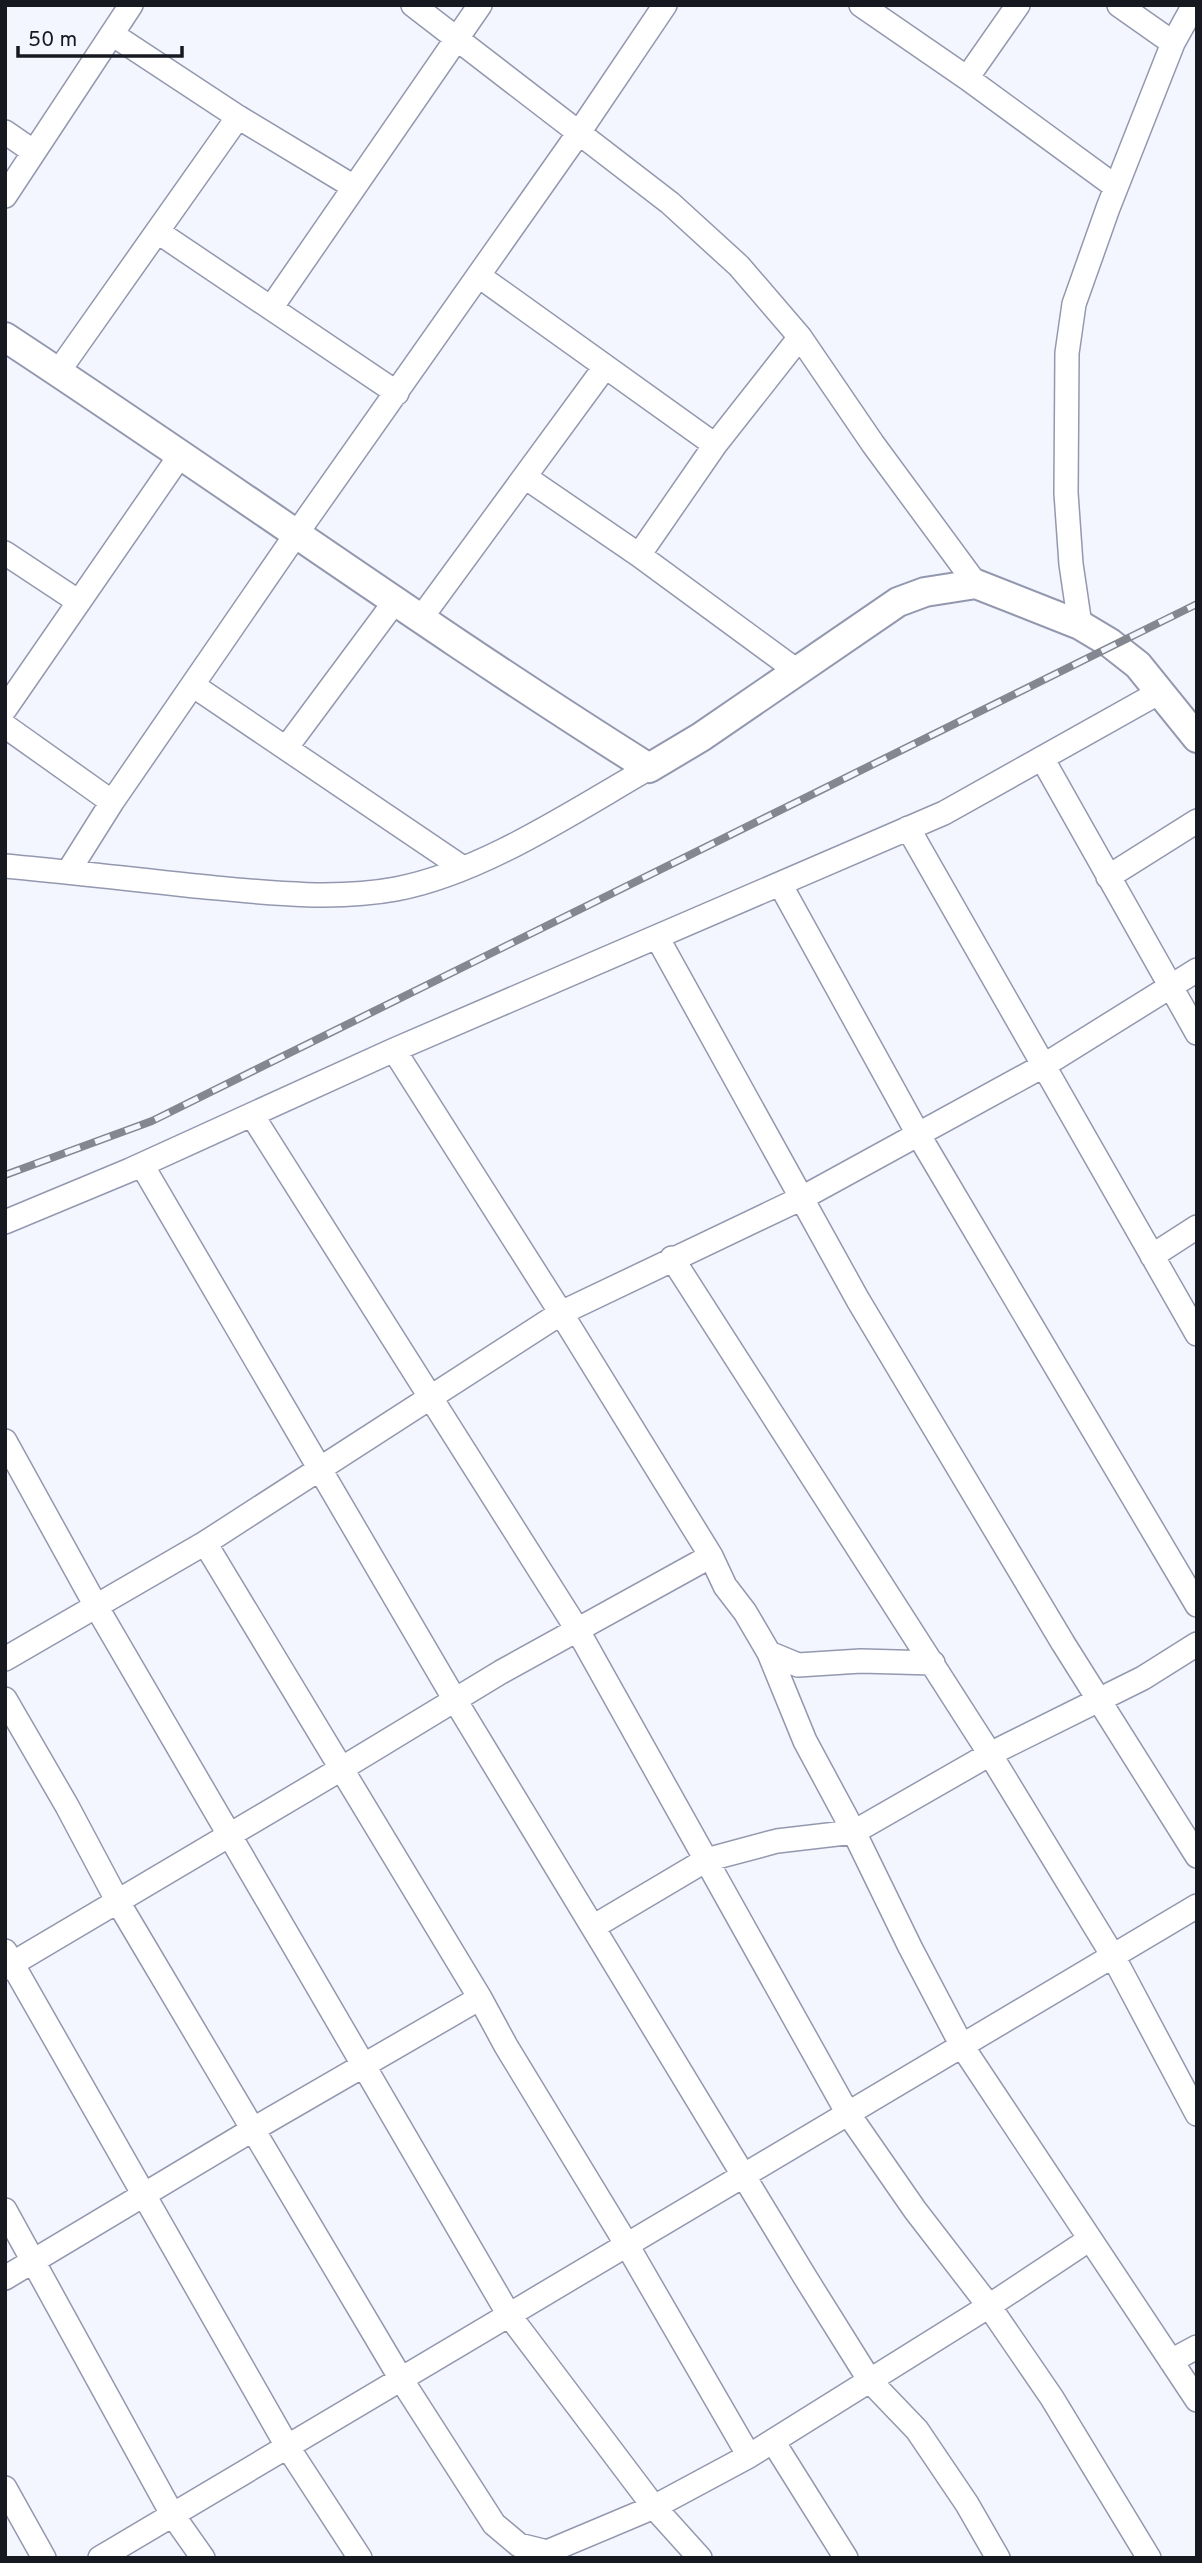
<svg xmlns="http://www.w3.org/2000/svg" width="1202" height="2563" font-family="Overpass,sans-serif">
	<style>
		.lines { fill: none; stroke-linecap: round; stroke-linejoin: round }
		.minor-casing { stroke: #9398ae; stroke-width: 26 }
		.tertiary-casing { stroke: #9398ae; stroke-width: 32 }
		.minor { stroke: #fff; stroke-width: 23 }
		.tertiary { stroke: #fff; stroke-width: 28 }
		.rail-casing { stroke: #858790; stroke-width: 8 }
		.rail { stroke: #f3f5ff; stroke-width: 5; stroke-dasharray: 16; stroke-linecap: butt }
	</style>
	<rect width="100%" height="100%" fill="#f3f5ff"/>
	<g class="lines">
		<defs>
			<path id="minor" d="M413 5 670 203 739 266 800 337 873 444 976 584
				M861 5 967 78 1116 187
				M1119 5 1173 43
				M112 34 238 117 354 187
				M967 78 1018 5
				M5 132 34 152
				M5 196 131 5
				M158 232 397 393
				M479 276 715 445
				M271 308 480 5
				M58 372 238 117
				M525 477 639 555 797 671
				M5 553 79 602
				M639 555 715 445 800 337
				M421 618 605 367
				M1080 625 1071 564 1066 493 1067 353 1074 304 1108 208 1173 43 1194 5
				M194 686 463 868
				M5 709 181 454
				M5 726 112 802
				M286 748 396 600
				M1042 758 1197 1033
				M908 828 1197 1334
				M5 866C69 872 132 879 195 886 260 892 332 901 396 889 482 873 574 811 649 768
				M68 872 112 802 297 533 578 134 665 5
				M1108 877 1197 821
				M780 884 918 1134 1197 1605
				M657 937 858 1300 1063 1643 1197 1856
				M394 1050 561 1313 711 1556 725 1586 745 1612 769 1653 805 1741 854 1832 910 1947 962 2046 1197 2400
				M252 1115 577 1629 847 2112 915 2210 989 2306 1052 2398 1149 2558
				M142 1165 455 1700 805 2277 870 2381 917 2430 967 2504 998 2558
				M5 1222 130 1170 394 1050 944 813 1160 692
				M1152 1256 1197 1227
				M672 1258 990 1754 1113 1956 1197 2114
				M5 1441 96 1606 509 2315 654 2507 700 2558
				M205 1543 480 1998 506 2046 627 2245 749 2456
				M769 1653 798 1665 861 1661 933 1663
				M5 1659 205 1543 561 1313 802 1198 1043 1066 1197 970
				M5 1699 67 1806 118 1902 401 2379 494 2524 519 2545 547 2552 654 2507 749 2456 989 2306 1090 2239
				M593 1927 706 1860 777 1841 854 1832 990 1754 1143 1678 1197 1644
				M5 1951 287 2446 360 2558
				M5 1968 341 1769 501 1672 711 1556
				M5 2210 172 2514 203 2558
				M5 2278 252 2130 480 1998
				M1171 2361 1197 2347
				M774 2443 846 2558
				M5 2488 44 2558
				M100 2558 1197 1906"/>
			<path id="tertiary" d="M5 337C221 479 431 631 649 768L701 737 898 602 925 592 976 584 1080 625 1110 643 1138 665 1197 738"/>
		</defs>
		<!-- minor casing -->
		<use href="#minor" class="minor-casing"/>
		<!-- tertiary casing -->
		<use href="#tertiary" class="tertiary-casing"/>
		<!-- minor -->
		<use href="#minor" class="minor"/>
		<!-- tertiary -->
		<use href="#tertiary" class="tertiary"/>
		<defs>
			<path id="rail" d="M5 1175 152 1121 1197 604"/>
		</defs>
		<!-- rail casing -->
		<use href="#rail" class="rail-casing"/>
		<!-- rail -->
		<use href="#rail" class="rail"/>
	</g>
	<!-- border -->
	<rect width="1202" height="2563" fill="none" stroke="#171921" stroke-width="14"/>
	<!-- scale -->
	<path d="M18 46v10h164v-10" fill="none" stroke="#171921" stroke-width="3.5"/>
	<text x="28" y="46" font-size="21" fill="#171921" stroke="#f3f5ff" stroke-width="5" paint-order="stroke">50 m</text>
</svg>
